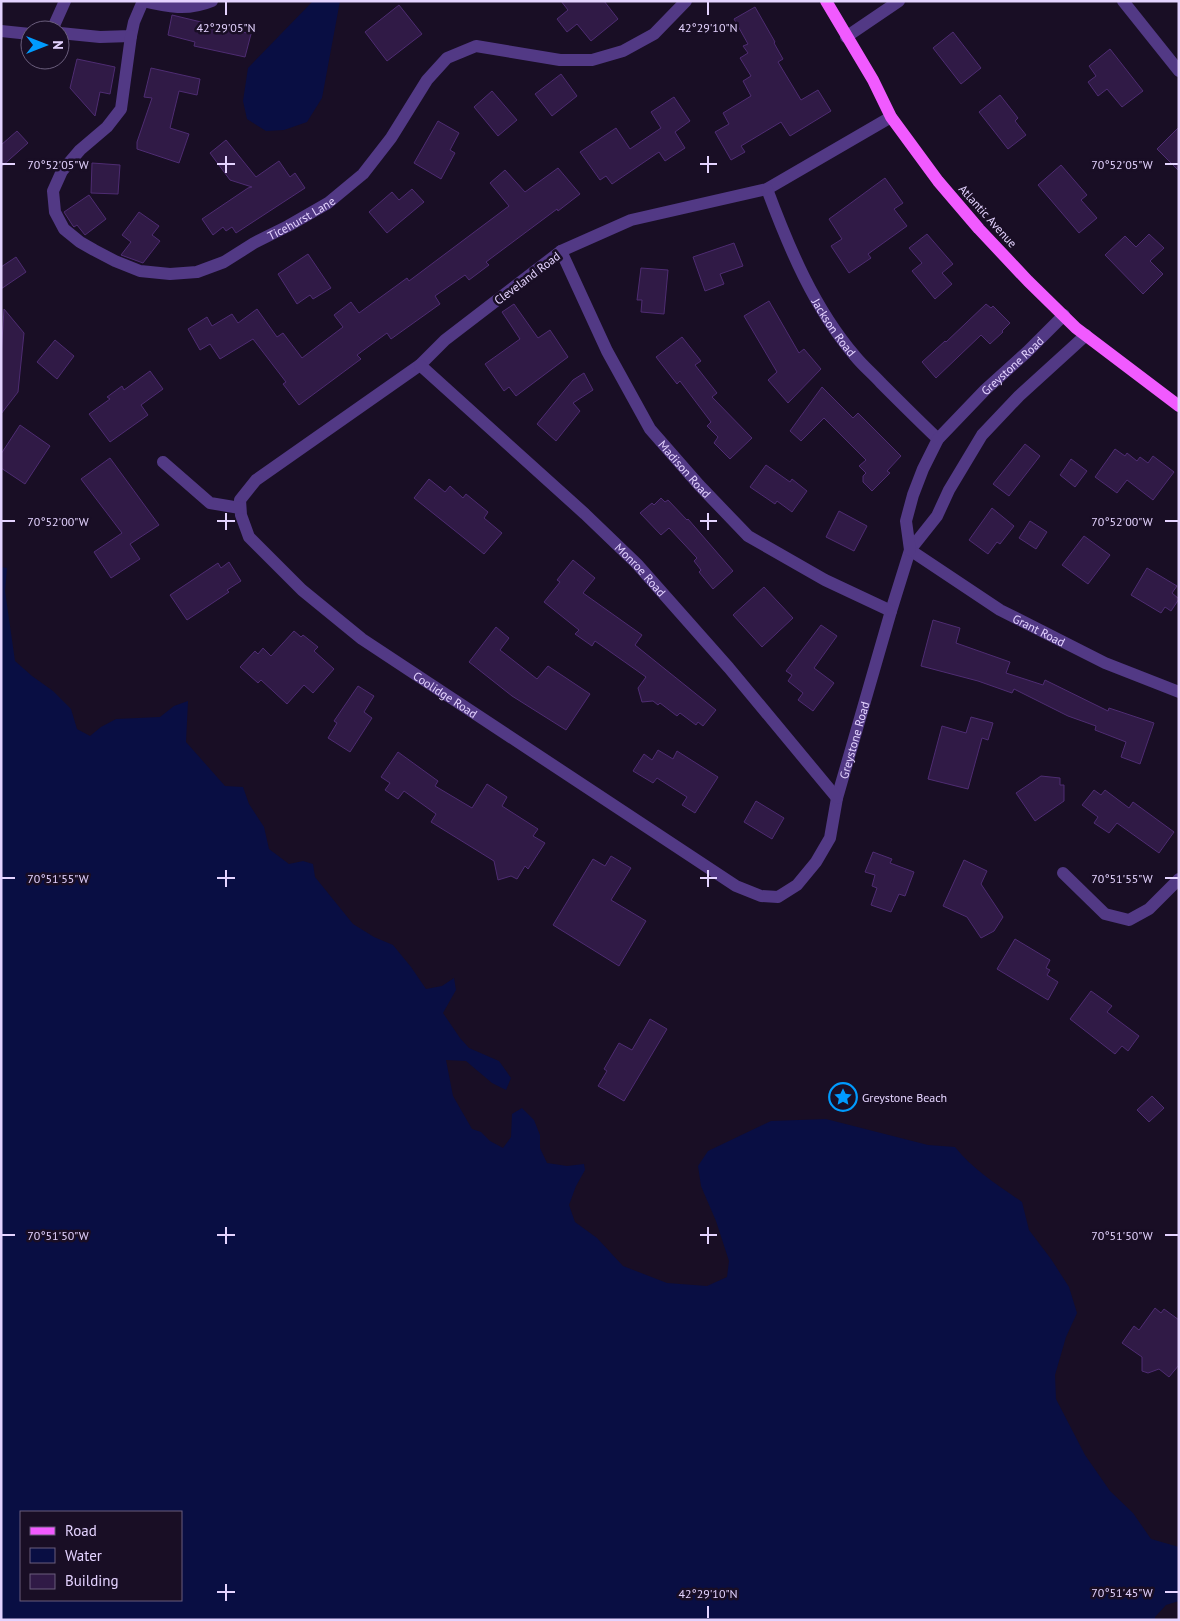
<svg xmlns="http://www.w3.org/2000/svg" width="1180" height="1621" font-family="'PT Sans',sans-serif">
	<style>
		.water { fill: #090e43; fill-rule: evenodd }
		.building { fill: #301a46; stroke: #4e2c72 }
		.lines { fill: none; stroke-linecap: round; stroke-linejoin: round }
		.minor { stroke: #523985; stroke-width: 12 }
		.major { stroke: #f15aff; stroke-width: 12 }
		.ticks { fill: none; stroke: #e4d3ff; stroke-width: 2 }
		.labels { text-anchor: middle; dominant-baseline: central; stroke-width: 5; stroke-linejoin: round; paint-order: stroke }
		.street-label { font-size: 12px; fill: #e4d3ff; stroke: #190e25 }
		.poi-label { font-size: 12px; fill: #e4d3ff; stroke: #190e25; text-anchor: start }
		.ticks-label { font-size: 12px; text-anchor: middle; fill: #e4d3ff; stroke: #190e25; stroke-width: 5; stroke-linejoin: round; paint-order: stroke }
	</style>
	<rect width="100%" height="100%" fill="#190e25"/>
	<!-- water -->
	<path class="water" d="M313 1H340L322 98 307 122 284 130 266 131 247 119 243 101 248 68Z
		M1 567 7 568 5 591 15 661 32 676 53 691 71 709 77 729 90 736 101 727 116 719 160 717 174 706 188 701 186 742 225 786 243 787 249 804 264 827 269 849 289 864 303 861 313 864 315 877 353 924 374 937 393 945 411 967 426 989 442 986 454 978 456 990 443 1013 460 1038 469 1048 499 1061 511 1078 506 1090 492 1083 466 1061 446 1060 453 1096 472 1129 481 1132 490 1141 503 1148 511 1137 512 1114 522 1108 534 1120 540 1135V1148L547 1163 567 1166 584 1164 585 1170 576 1186 569 1205 575 1222 597 1238 623 1266 667 1283 707 1286 727 1277 729 1261 716 1221 701 1186 698 1166 708 1151 771 1121 826 1119 928 1145 955 1147C973 1170 998 1185 1022 1202L1029 1230 1051 1259 1069 1287 1077 1313 1066 1337 1055 1375 1056 1399 1085 1455 1110 1491 1133 1513 1151 1539 1179 1547V1601L1166 1605 1155 1617V1620H1ZM21 1512H181V1600H21Z"/>
	<!-- building -->
	<path class="building" d="M561 1H604L618 19 591 41 577 24 567 32 557 19 568 10Z
		M399 5 422 34 387 61 365 32Z
		M755 7 775 42 774 43 783 59 778 62 801 100 818 90 831 111 790 136 781 122 741 146 745 152 731 160 715 132 729 124 723 113 751 96 743 81 751 76 740 58 748 53 743 46 748 44 734 19Z
		M172 15 251 34 245 57 194 46 195 42 168 35Z
		M953 32 981 68 961 84 933 48Z
		M1110 49 1143 91 1122 107 1107 89 1098 96 1088 82 1096 76 1089 66Z
		M77 59 115 67 110 94 100 92 95 116 70 88Z
		M151 68 200 79 197 95 179 91 170 128 189 134 179 163 137 149V142L152 98 144 97Z
		M561 74 577 96 552 116 535 94Z
		M492 91 517 120 498 136 474 107Z
		M1000 95 1018 118 1015 121 1026 135 1008 149 979 112Z
		M674 97 690 121 675 132 685 148 665 161 659 152 612 184 606 176 600 180 580 152 616 128 630 149 661 128 651 112Z
		M438 121 459 133 450 150 455 153 441 179 414 163Z
		M1179 127V171L1157 149Z
		M17 131 28 143 1 167V145Z
		M226 140 256 177 279 161 290 177 295 173 305 188 236 233 232 227 226 231 223 227 213 235 202 219 248 188 252 187 230 180 210 153Z
		M92 163 120 165 118 194 91 193Z
		M1061 165 1087 195 1081 200 1097 218 1079 233 1038 185Z
		M558 168 580 194 558 211 557 209 486 262 489 265 469 280 465 275 435 296 440 304 391 339 387 333 357 355 361 359 299 405 283 384 286 382 253 339 220 359 210 344 200 350 188 329 207 317 212 326 232 314 238 323 257 309 277 337 283 333 302 358 343 327 334 315 351 302 359 313 407 278 409 281 509 206 490 183 505 170 525 192Z
		M885 178 903 203 894 209 907 226 868 254 871 258 849 273 831 246 842 239 829 219Z
		M412 189 424 202 387 233 369 212 392 192 399 200Z
		M89 195 106 219 85 235 77 225 74 227 73 226 64 212Z
		M139 212 159 226 152 235 160 241 143 263 121 255 131 242 122 235Z
		M927 234 953 264 942 273 952 284 935 299 912 271 922 263 909 248Z
		M1149 234 1164 248 1150 261 1163 274 1143 294 1105 255 1125 236 1136 247Z
		M734 243 743 266 720 274 724 284 705 291 693 257Z
		M308 254 331 288 313 299 310 295 297 304 278 274Z
		M16 257 26 272 1 289V267Z
		M641 268 668 270 664 314 641 312 642 300H637Z
		M769 301 799 353 804 349 821 369 788 403 768 380 777 372 744 316Z
		M514 304 538 338 550 330 568 357 516 396 509 387 504 391 485 364 520 339 502 312Z
		M986 304 991 308 993 306 1010 323 1002 331 1003 332 990 344 981 335 936 378 922 362 945 341 946 342Z
		M4 309 24 333 18 392 1 414V357Z
		M682 337 701 361 695 365 717 393 712 397 752 438 730 459 714 443 718 437 707 426 711 422 680 381 677 384 656 357Z
		M55 340 74 356 57 379 37 362Z
		M150 371 163 389 141 405 148 415 110 442 89 414 110 399 107 397 122 386 124 390Z
		M584 373 593 390 573 403 580 411 556 441 537 424 573 380Z
		M822 387 853 418 858 413 901 456 887 471 890 473 872 491 863 482V476L866 473 859 466 866 460 824 418 801 441 790 431Z
		M20 425 50 446 25 484 1 468V454Z
		M1025 444 1040 456 1009 496 993 484Z
		M1115 449 1125 456 1127 453 1137 461 1140 457 1148 463 1153 456 1174 472 1153 500 1127 480 1117 493 1095 477Z
		M110 458 159 525 130 544 140 559 111 578 94 552 122 533 81 479Z
		M1071 459 1087 471 1075 487 1060 475Z
		M766 465 790 482 792 479 807 491 792 512 777 501 775 504 750 487Z
		M429 479 445 492 450 486 463 498 466 494 488 512 484 518 502 533 484 554 414 498Z
		M661 498 665 502 668 500 687 520 688 519 733 571 713 589 699 572 701 570 694 561 697 558 669 528 661 535 640 513 652 503 654 505Z
		M992 508 1014 526 1000 544 997 542 988 554 969 540Z
		M839 511 867 526 854 551 826 537Z
		M1030 521 1047 532 1036 549 1019 538Z
		M1084 536 1110 555 1088 584 1062 565Z
		M573 560 595 578 583 593 642 635 635 645 716 710 703 726 698 722 696 725 680 713 677 716 660 703 658 705 653 701 642 702 638 688 646 677 595 641 592 646 575 634 579 630 544 602 560 582 557 580Z
		M229 562 241 581 227 590 229 592 187 620 170 595 218 563 221 568Z
		M1147 568 1177 586 1172 593 1179 599 1171 611 1165 607 1161 613 1131 595Z
		M764 587 793 618 762 647 733 615Z
		M933 620 960 628 956 643 1010 662 1006 673 1043 685 1045 680 1108 711 1109 708 1154 723 1140 764 1121 757 1126 742 1095 730 1096 726 1068 716 1014 689 1012 693 978 681 921 666Z
		M821 625 837 636 814 668 834 683 813 711 798 700 803 693 788 681 792 675 786 671Z
		M496 627 509 638 500 650 537 679 548 666 590 694 566 730 512 696 469 662Z
		M294 631 301 637 303 635 318 647 314 651 334 669 313 693 304 685 287 704 261 680 258 683 240 667 255 651 258 654 263 648 271 656Z
		M358 686 374 696 364 712 372 718 350 752 328 738 337 723 334 721Z
		M971 717 993 723 988 740 982 738 968 789 928 779 942 726 966 733Z
		M658 750 673 759 677 751 718 777 695 813 682 805 687 797 657 778 653 783 633 771 644 754 652 760Z
		M398 752 438 781 435 786 472 808 487 784 507 797 502 806 538 829 533 836 545 843 528 869 525 866 517 879 511 876 498 880 494 861 431 822 436 814 404 791 398 799 385 790 390 783 381 777Z
		M1041 776 1060 778V785H1064V801L1035 821 1016 793Z
		M1094 790 1101 795 1105 790 1129 808 1133 802 1174 832 1159 853 1117 823 1109 833 1094 823 1098 817 1082 805Z
		M756 801 784 818 772 839 744 822Z
		M873 852 892 859 890 863 914 872 905 896 899 894 891 912 871 905 877 888 872 886 875 875 865 872Z
		M611 856 631 868 611 900 646 921 619 966 553 925 593 859 605 866Z
		M964 860 987 871 981 884 1003 917 994 931 981 938 967 917 943 906Z
		M1015 939 1050 960 1046 968 1050 970 1047 975 1058 982 1048 1000 997 969Z
		M1091 991 1112 1006 1107 1012 1139 1036 1128 1051 1122 1046 1115 1054 1070 1019Z
		M650 1019 667 1029 624 1101 598 1086 607 1071 604 1069 619 1043 632 1050Z
		M1152 1096 1164 1108 1149 1122 1137 1110Z
		M1155 1308 1161 1313 1164 1309 1179 1320V1365L1169 1377 1159 1369 1148 1373 1142 1371V1357L1122 1343 1134 1326 1139 1330Z"/>
	<g class="lines">
		<!-- minor -->
		<g class="minor">
			<path d="M143 1C167 7 188 11 212 1"/>
			<path d="M1123 1 1179 71"/>
			<path d="M52 30 65 1"/>
			<path d="M1 31 30 34"/>
			<path d="M60 33 100 37 131 36 134 22 143 1"/>
			<path id="s1" d="M131 36 121 109 107 127 80 150 62 171 53 191 55 212 64 229 80 242 94 250 115 261 140 271 170 274 197 272 224 262 254 243 288 226 328 203 363 174 391 138 427 80 447 58 476 46 560 60H592L623 51 654 34 686 1"/>
			<path d="M846 37 899 1"/>
			<path id="s2" d="M891 117 767 189 631 220 561 251 445 340 420 365 256 480 240 500 241 515 249 537 302 590 362 639 736 886 761 896 778 897 797 885 816 862 830 838 837 798 891 611 910 550 937 516 949 490 982 435 1019 396 1086 335"/>
			<path id="s3" d="M767 189C789 248 814 308 855 356 863 366 873 374 881 383 900 402 919 421 938 439"/>
			<path id="s4" d="M561 251 607 351 650 429 699 485 748 536 825 580 891 611"/>
			<path id="s5" d="M420 365 585 514 637 564 729 668 837 798"/>
			<path d="M163 462 210 503 240 508"/>
			<path id="s6" d="M910 550 1000 610 1105 663 1179 692"/>
			<path id="s7" d="M910 550 906 521 913 495 923 469 938 439 985 390 1027 352 1064 315"/>
			<path d="M1063 873 1105 914 1129 920 1149 909 1179 879"/>
		</g>
		<!-- major -->
		<path class="major" d="M826 1 873 80 891 117 938 181 979 229 1028 281 1076 328 1179 406"/>
	</g>
	<!-- ticks -->
	<path class="ticks" d="M226 2V15M708 2V15M226 156V173M708 156V173M2 164H15M217 164H235M700 164H717M1165 164H1178M226 513V530M708 513V530M2 521H15M217 521H235M700 521H717M1165 521H1178M226 870V887M708 870V887M2 878H15M217 878H235M700 878H717M1165 878H1178M226 1227V1244M708 1227V1244M2 1235H15M217 1235H235M700 1235H717M1165 1235H1178M226 1584V1601M217 1592H235M1165 1592H1178M708 1606V1618"/>
	<!-- icons -->
	<defs>
		<symbol id="sight-ring" viewBox="-11 -11 22 22"><circle r="9.5" fill="#190e25" stroke="#009bfe" stroke-width="1.5"/><path d="M0-6L1.8-2.2L6-1.7L2.9 1.2L3.7 5.4L0 3.3L-3.7 5.4L-2.9 1.2L-6-1.7L-1.8-2.2Z" fill="#009bfe"/></symbol>
	</defs>
	<g fill-rule="evenodd">
		<use href="#sight-ring" x="827" y="1081" width="32" height="32"/>
	</g>
	<g class="labels">
		<!-- street labels -->
		<g class="street-label">
			<text transform="translate(988 216) rotate(48)">Atlantic Avenue</text>
			<text stroke="none"><textPath href="#s1" startOffset="484">Ticehurst Lane</textPath></text>
			<text transform="translate(527 278) rotate(-37)">Cleveland Road</text>
			<text stroke="none"><textPath href="#s3" startOffset="154">Jackson Road</textPath></text>
			<text stroke="none"><textPath href="#s7" startOffset="222">Greystone Road</textPath></text>
			<text stroke="none"><textPath href="#s4" startOffset="252">Madison Road</textPath></text>
			<text stroke="none"><textPath href="#s5" startOffset="301">Monroe Road</textPath></text>
			<text stroke="none"><textPath href="#s6" startOffset="152">Grant Road</textPath></text>
			<text stroke="none"><textPath href="#s2" startOffset="1058">Coolidge Road</textPath></text>
			<text stroke="none"><textPath href="#s2" startOffset="1631">Greystone Road</textPath></text>
		</g>
		<!-- poi labels -->
		<g class="poi-label">
			<text x="862" y="1097">Greystone Beach</text>
		</g>
	</g>
	<g class="ticks-label">
		<text x="226" y="32">42°29'05"N</text>
		<text x="708" y="32">42°29'10"N</text>
		<text x="1122" y="169">70°52'05"W</text>
		<text x="58" y="169">70°52'05"W</text>
		<text x="1122" y="526">70°52'00"W</text>
		<text x="58" y="526">70°52'00"W</text>
		<text x="1122" y="883">70°51'55"W</text>
		<text x="58" y="883">70°51'55"W</text>
		<text x="1122" y="1240">70°51'50"W</text>
		<text x="58" y="1240">70°51'50"W</text>
		<text x="1122" y="1597">70°51'45"W</text>
		<text x="708" y="1598">42°29'10"N</text>
	</g>
	<!-- border -->
	<rect width="1180" height="1621" fill="none" stroke="#e4d3ff" stroke-width="5"/>
	<!-- legend -->
	<rect x="20" y="1511" width="162" height="90" fill="#190e25" stroke="#6a5d7c"/>
	<rect x="30" y="1527" width="25" height="8" fill="#f15aff" stroke="#6a5d7c"/>
	<text x="65" y="1536" font-size="15" fill="#e4d3ff">Road</text>
	<rect x="30" y="1548" width="25" height="15" fill="#090e43" stroke="#6a5d7c"/>
	<text x="65" y="1561" font-size="15" fill="#e4d3ff">Water</text>
	<rect x="30" y="1574" width="25" height="15" fill="#301a46" stroke="#6a5d7c"/>
	<text x="65" y="1586" font-size="15" fill="#e4d3ff">Building</text>
	<!-- north arrow -->
	<g transform="translate(45 45) rotate(90)"><circle r="24" fill="#190e25" stroke="#6a5d7c"/>
	<path d="M0-4L9 19L0 12L-9 19Z" fill="#009bfe"/>
	<text y="-8" font-size="14" font-weight="bold" text-anchor="middle" fill="#e4d3ff">N</text>
	</g>
</svg>
